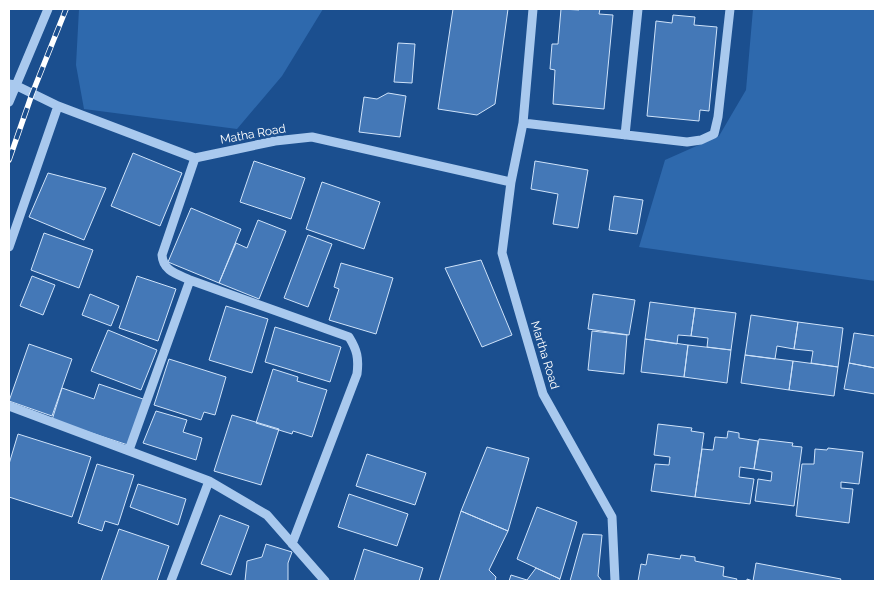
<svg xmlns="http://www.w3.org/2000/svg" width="884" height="590" font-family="Raleway,sans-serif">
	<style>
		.green { fill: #2e69ad }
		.building { fill: #4478b7; stroke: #cfe3fa }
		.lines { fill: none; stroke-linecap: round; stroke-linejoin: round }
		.minor { stroke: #a9c9ee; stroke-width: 9 }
		.rail-casing { stroke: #fff; stroke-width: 5.5 }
		.rail { stroke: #1b4f8f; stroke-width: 4; stroke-dasharray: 11; stroke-linecap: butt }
		.labels { text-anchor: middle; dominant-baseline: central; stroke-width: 5; stroke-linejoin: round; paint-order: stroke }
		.street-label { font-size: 12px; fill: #fff; stroke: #1b4f8f }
	</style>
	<rect width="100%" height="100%" fill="#1b4f8f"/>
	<!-- green -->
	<path class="green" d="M79 9H323L282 76 237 129 84 109 76 65Z
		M753 9H875V281L639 247 665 160 719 136 746 90Z"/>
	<!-- building -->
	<path class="building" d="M453 9H508L495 104 477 115 438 109Z
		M561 9 579 10 580 9H600L599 14 613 15 604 109 553 104 555 70 550 69 552 44H558Z
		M673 15 695 17 694 25 717 27 709 111 700 110 699 121 647 116 656 21 672 23Z
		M398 43 415 44 412 83 394 82Z
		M388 93 406 96 400 137 359 132 364 97 377 99Z
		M133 153 182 173 160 226 111 206Z
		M254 161 305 178 291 219 240 202Z
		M535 161 588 170 578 228 553 224 558 194 531 189Z
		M48 173 106 188 84 240 29 217Z
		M322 182 380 202 364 249 306 229Z
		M614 196 643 200 637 234 609 230Z
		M191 208 241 229 219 283 168 262Z
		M258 220 286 231 259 299 219 283 236 243 247 248Z
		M44 233 93 250 79 288 31 270Z
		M308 235 332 244 308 307 284 298Z
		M481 260 512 335 482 347 445 268Z
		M341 263 393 278 376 334 329 320 339 289 334 287Z
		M32 276 55 285 43 315 20 306Z
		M137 276 176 289 158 341 119 328Z
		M90 294 119 306 111 326 82 315Z
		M593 294 635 300 629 335 588 329Z
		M650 302 695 308 691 336 678 335 677 344 645 339Z
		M226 306 268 319 252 373 209 360Z
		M695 308 736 313 731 350 707 347 708 338 691 336Z
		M751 315 798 322 794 349 777 346 775 359 745 355Z
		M798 322 843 328 838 367 811 363 813 351 794 349Z
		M275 327 341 347 330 382 265 362Z
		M108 330 157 350 141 390 91 371Z
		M592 331 627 335 624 374 588 370Z
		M854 333 875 336V368L849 363Z
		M645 339 688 345 684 377 641 372Z
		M29 344 72 359 52 416 9 401Z
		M688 345 731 350 727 383 684 377Z
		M745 355 793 361 789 390 741 383Z
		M169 359 226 377 215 415 204 412 201 420 154 405Z
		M793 361 838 367 834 396 789 390Z
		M849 363 875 368V394L844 389Z
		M273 369 298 377 297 381 327 390 312 437 293 431 292 434 256 423Z
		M99 384 146 400 131 446 52 420 62 388 94 399Z
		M156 411 187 420 183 432 202 438 196 460 143 443Z
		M232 415 279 429 261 485 214 471Z
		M658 424 692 428 691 431 704 433 695 497 651 491 655 464 669 465 670 457 654 455Z
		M728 431 739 433V438L758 441 754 469 740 467 739 477 754 479 750 504 695 497 702 449 713 450 715 437 727 438Z
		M18 434 91 457 72 517 9 497V464Z
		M759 439 793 443 792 446 802 447 794 506 755 501 758 479 771 481 772 472 754 469Z
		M487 447 529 458 508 531 461 511Z
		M828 448 863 452 859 484 841 482V488L853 489 849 523 796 516 802 464H814L815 449 827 450Z
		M367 454 426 473 415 505 356 486Z
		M97 464 134 475 118 525 105 521 102 531 78 523Z
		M138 484 186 499 178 525 130 507Z
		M349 494 408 514 397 546 338 527Z
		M537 507 577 522 560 579 517 559Z
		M461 511 508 531 489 570 496 577 495 581H439Z
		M220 515 249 526 231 575 201 564Z
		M119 529 169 546 157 581H101Z
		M583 534 602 535 598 576 602 581H570Z
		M266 544 292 552 288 563V581H245L247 561 262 557Z
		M364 549 423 568 419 581H354Z
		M648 554 680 559 681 555 695 557V561L724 567 723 576 737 579 736 581H638L641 564 646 565Z
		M756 563 841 579 840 581H747V579L753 581Z
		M536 568 560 579 559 581H509L511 575 527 580Z"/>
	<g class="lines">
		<!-- minor -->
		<path class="minor" d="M533 9 523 123 511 182 502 253 543 394 612 517 615 581
			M9 84 15 85 58 106 195 158 275 141 312 137 511 182
			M9 102 48 9
			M523 123 687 142 701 140 714 134 718 117 730 9
			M625 135 638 9
			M195 158 162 255C163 271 177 274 190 280L349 337C357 350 359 358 357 374L292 544
			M9 247 58 106
			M9 406 209 481 171 581
			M129 450 190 280
			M209 481 267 515 325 581"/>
		<defs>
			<path id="rail" d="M9 160 32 94 66 9"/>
		</defs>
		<!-- rail casing -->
		<use href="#rail" class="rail-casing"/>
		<!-- rail -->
		<use href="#rail" class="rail"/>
	</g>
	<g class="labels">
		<!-- street labels -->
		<g class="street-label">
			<text transform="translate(253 134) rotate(-10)">Matha Road</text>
			<text transform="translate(545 355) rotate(73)">Martha Road</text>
		</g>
	</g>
	<!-- border -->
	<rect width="884" height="590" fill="none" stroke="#ffffff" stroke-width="20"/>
</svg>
